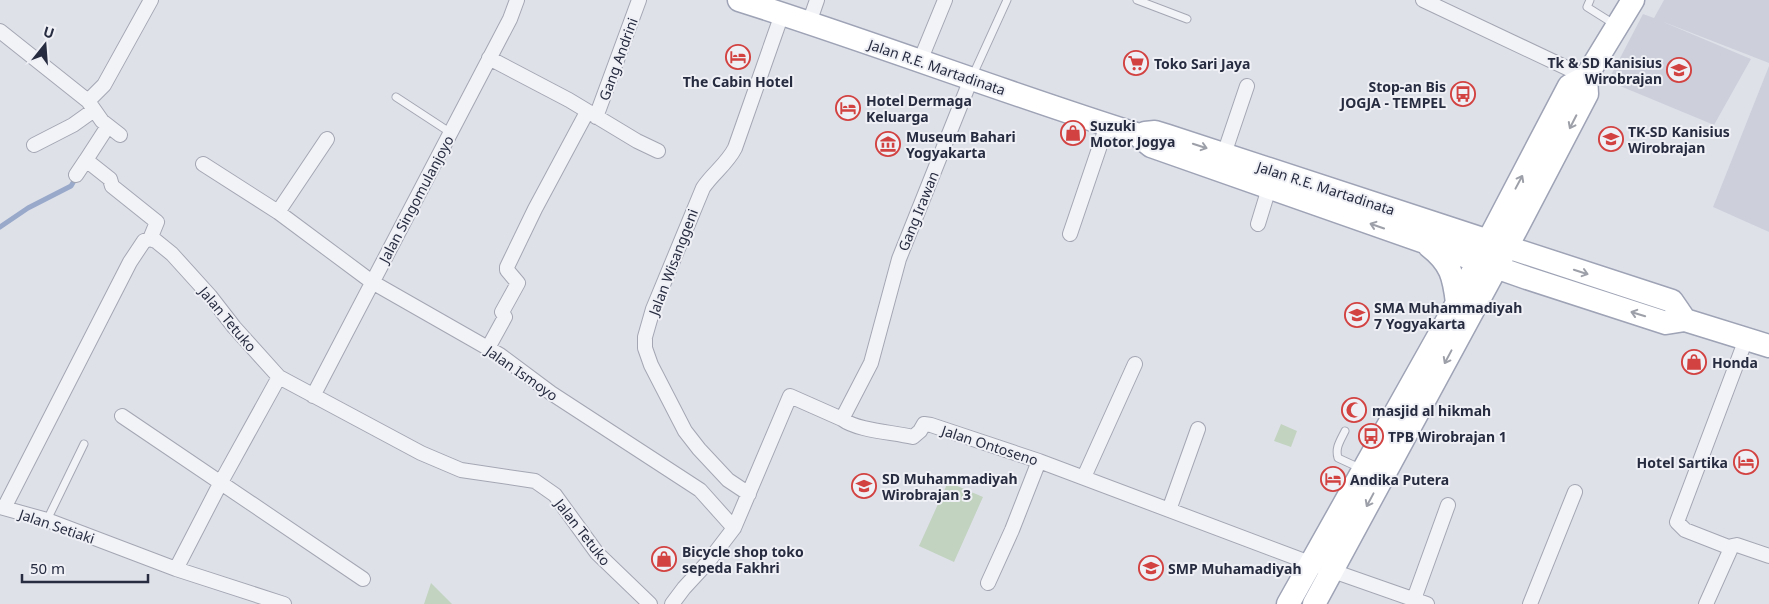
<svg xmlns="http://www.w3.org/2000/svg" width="1769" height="604" font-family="'Noto Sans',sans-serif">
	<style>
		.built { fill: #cdd0db }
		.green { fill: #c2d3c0 }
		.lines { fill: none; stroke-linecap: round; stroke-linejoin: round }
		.stream { stroke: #99a9ca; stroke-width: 5 }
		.service-casing { stroke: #a4a7b3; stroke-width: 9 }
		.minor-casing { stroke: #a4a7b3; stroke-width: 16 }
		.primary-casing { stroke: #9ea3b5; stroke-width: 25 }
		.service { stroke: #f2f3f7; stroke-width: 7 }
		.minor { stroke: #f2f3f7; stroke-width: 14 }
		.primary { stroke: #fff; stroke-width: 22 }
		.oneway { stroke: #9ea0a9 }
		.labels { text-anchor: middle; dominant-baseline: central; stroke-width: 4; stroke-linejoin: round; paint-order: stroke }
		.street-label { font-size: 14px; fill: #272c40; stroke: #eff0f6 }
		.poi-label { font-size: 14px; font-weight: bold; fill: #272c40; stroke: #eff0f6; text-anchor: start }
	</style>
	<rect width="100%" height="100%" fill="#dfe1e9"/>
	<!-- built -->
	<path class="built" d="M1664 0H1769V63L1661 21 1751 59 1714 125 1608 81 1643 14 1654 18Z
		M1769 66V232L1713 207Z"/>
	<!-- green -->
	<path class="green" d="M1281 424 1297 431 1291 447 1274 441Z
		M948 482 983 497 954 562 919 546Z
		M431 583 452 604H424Z"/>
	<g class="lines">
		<!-- stream -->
		<path class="stream" d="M0 227 28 208 71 186 77 176"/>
		<defs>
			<path id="service" d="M1137 0 1187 19
				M1590 0 1587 7 1614 24
				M972 77 1007 0
				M396 97 451 133
				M1345 431C1340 441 1335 448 1338 458L1362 469
				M47 520 84 444"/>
			<path id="minor" d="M1423 0 1586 77
				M809 23 817 0
				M0 31 88 101 102 121 120 135
				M489 58 569 100 637 141 658 151
				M920 61 945 0
				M88 101 104 85 151 0
				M596 117 639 0
				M108 126 86 160 110 179 112 186 157 222 150 239
				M34 145 73 125 94 110
				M1224 154 1247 86
				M203 164 278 212 372 282 500 355 551 393 700 490 734 528
				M76 175 86 160
				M278 212 327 139
				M1258 224 1269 188
				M1070 234 1107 125
				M488 348 505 317 502 312 518 283 507 270V267L535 209 587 112
				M313 396 510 19 517 0
				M122 416 363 579
				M842 419 871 363 899 259 971 79
				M1084 477 1135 364
				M749 494 728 480 699 449 685 431 651 365 645 348V337L653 309 703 188C712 174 727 164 735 148L782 14
				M0 507 47 520 176 569 284 604
				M4 508 130 262 144 241 150 239 156 241 172 254 210 296 234 327 279 377 421 453 461 470 535 481 555 495 597 553 650 604
				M1169 510 1198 429
				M1731 548 1685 530 1677 522 1746 339
				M176 569 221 482 279 377
				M988 583 1012 530 1039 461
				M1414 599 1448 505
				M672 604 684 588 708 562 734 528 790 396 842 419C858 431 893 432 913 437L920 431 924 424 931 425 1039 461 1310 563 1427 604
				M1530 604 1575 492
				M1706 604 1732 546 1737 545 1769 556"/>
			<path id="primary" d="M739 0C872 42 1003 92 1136 134L1151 146 1527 278 1666 323 1685 320 1769 346
				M1145 133 1155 132 1168 136 1672 301 1685 320
				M1429 246C1451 263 1454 277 1457 303
				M1288 604 1457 303 1488 241 1569 86 1586 77 1633 0
				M1314 604 1496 268 1587 94 1586 77"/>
		</defs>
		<!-- service casing -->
		<use href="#service" class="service-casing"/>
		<!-- minor casing -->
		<use href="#minor" class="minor-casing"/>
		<!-- primary casing -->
		<use href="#primary" class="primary-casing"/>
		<!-- service -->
		<use href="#service" class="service"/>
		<!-- minor -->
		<use href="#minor" class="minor"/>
		<!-- primary -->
		<use href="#primary" class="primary"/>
	</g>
	<!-- one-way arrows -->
	<defs><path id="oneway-shaft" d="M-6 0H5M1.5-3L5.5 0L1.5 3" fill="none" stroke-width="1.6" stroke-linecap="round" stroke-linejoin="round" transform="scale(1.25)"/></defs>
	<g class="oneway">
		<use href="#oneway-shaft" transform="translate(1573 122) rotate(117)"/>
		<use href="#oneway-shaft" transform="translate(1200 146) rotate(18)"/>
		<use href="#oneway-shaft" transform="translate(1519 182) rotate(-62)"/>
		<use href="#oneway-shaft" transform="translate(1377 226) rotate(-161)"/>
		<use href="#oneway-shaft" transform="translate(1581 272) rotate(18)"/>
		<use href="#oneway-shaft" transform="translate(1638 314) rotate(-163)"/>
		<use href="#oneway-shaft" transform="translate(1448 357) rotate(118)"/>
		<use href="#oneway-shaft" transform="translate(1370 500) rotate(118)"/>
	</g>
	<!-- icons -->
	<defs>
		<symbol id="hotel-ring" viewBox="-11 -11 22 22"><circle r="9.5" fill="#eff0f6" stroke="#d24240" stroke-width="1.5"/><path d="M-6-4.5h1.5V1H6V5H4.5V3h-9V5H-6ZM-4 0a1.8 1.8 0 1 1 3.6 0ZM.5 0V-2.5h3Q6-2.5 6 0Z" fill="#d24240"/></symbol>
		<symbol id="supermarket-ring" viewBox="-11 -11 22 22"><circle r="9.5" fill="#eff0f6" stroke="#d24240" stroke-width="1.5"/><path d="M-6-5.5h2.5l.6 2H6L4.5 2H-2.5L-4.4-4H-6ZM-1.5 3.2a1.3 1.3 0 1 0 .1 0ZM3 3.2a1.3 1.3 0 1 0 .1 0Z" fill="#d24240"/></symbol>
		<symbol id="school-ring" viewBox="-11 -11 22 22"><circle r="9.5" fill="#eff0f6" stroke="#d24240" stroke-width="1.5"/><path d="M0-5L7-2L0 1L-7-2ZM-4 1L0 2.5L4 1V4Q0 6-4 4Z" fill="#d24240"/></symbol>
		<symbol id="bus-ring" viewBox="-11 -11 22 22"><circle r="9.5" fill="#eff0f6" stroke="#d24240" stroke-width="1.5"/><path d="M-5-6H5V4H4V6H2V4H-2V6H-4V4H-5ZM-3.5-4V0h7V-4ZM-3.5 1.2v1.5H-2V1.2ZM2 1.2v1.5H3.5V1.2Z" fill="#d24240"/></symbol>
		<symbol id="shop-ring" viewBox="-11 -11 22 22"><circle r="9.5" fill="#eff0f6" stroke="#d24240" stroke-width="1.5"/><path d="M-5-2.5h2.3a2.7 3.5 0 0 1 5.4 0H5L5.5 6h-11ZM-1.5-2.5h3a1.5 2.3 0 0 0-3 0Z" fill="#d24240"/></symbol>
		<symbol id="museum-ring" viewBox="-11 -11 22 22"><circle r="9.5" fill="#eff0f6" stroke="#d24240" stroke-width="1.5"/><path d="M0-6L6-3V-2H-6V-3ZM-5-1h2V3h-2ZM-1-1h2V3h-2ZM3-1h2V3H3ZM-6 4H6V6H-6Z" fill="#d24240"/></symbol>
		<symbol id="mosque-ring" viewBox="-11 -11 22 22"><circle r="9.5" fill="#eff0f6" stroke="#d24240" stroke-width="1.5"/><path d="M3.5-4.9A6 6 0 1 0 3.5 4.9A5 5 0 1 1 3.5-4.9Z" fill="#d24240"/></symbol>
	</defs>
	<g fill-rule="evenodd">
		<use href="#hotel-ring" x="724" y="43" width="28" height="28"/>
		<use href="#supermarket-ring" x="1122" y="49" width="28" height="28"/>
		<use href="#school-ring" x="1665" y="56" width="28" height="28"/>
		<use href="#bus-ring" x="1449" y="80" width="28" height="28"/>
		<use href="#hotel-ring" x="834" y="94" width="28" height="28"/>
		<use href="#shop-ring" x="1059" y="119" width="28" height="28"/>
		<use href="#school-ring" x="1597" y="125" width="28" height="28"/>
		<use href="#museum-ring" x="874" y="130" width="28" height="28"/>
		<use href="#school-ring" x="1343" y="301" width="28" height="28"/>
		<use href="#shop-ring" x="1680" y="348" width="28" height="28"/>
		<use href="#mosque-ring" x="1340" y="396" width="28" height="28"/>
		<use href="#bus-ring" x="1357" y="422" width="28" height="28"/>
		<use href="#hotel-ring" x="1732" y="448" width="28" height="28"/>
		<use href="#hotel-ring" x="1319" y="465" width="28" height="28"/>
		<use href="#school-ring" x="850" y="472" width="28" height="28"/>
		<use href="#shop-ring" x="650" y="545" width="28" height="28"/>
		<use href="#school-ring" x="1137" y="554" width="28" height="28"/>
	</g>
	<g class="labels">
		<!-- street labels -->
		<g class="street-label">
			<text transform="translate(618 59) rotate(-70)">Gang Andrini</text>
			<text transform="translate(937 67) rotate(19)">Jalan R.E. Martadinata</text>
			<text transform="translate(1326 188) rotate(18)">Jalan R.E. Martadinata</text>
			<text transform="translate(416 199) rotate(-62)">Jalan Singomulanjoyo</text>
			<text transform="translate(918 211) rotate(-68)">Gang Irawan</text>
			<text transform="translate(673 262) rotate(-69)">Jalan Wisanggeni</text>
			<text transform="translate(228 319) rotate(50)">Jalan Tetuko</text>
			<text transform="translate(522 373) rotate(35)">Jalan Ismoyo</text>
			<text transform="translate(990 445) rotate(18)">Jalan Ontoseno</text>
			<text transform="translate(57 526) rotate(19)">Jalan Setiaki</text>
			<text transform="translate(583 532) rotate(52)">Jalan Tetuko</text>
		</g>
		<!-- poi labels -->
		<g class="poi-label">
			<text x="1662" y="62" text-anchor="end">Tk &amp; SD Kanisius<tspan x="1662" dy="16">Wirobrajan</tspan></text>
			<text x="1154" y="63">Toko Sari Jaya</text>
			<text x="738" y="81" text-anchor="middle">The Cabin Hotel</text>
			<text x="1446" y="86" text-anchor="end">Stop-an Bis<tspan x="1446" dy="16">JOGJA - TEMPEL</tspan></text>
			<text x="866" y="100">Hotel Dermaga<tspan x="866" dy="16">Keluarga</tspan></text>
			<text x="1090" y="125">Suzuki<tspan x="1090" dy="16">Motor Jogya</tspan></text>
			<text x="1628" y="131">TK-SD Kanisius<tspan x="1628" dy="16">Wirobrajan</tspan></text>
			<text x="906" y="136">Museum Bahari<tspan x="906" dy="16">Yogyakarta</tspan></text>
			<text x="1374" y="307">SMA Muhammadiyah<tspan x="1374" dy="16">7 Yogyakarta</tspan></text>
			<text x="1712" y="362">Honda</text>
			<text x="1372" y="410">masjid al hikmah</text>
			<text x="1388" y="436">TPB Wirobrajan 1</text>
			<text x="1728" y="462" text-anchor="end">Hotel Sartika</text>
			<text x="882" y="478">SD Muhammadiyah<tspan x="882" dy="16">Wirobrajan 3</tspan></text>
			<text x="1350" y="479">Andika Putera</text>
			<text x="682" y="551">Bicycle shop toko<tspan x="682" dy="16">sepeda Fakhri</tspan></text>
			<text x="1168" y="568">SMP Muhamadiyah</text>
		</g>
	</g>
	<!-- north arrow -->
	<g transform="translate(45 45) rotate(17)" stroke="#eff0f6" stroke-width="4" paint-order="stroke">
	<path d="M0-4L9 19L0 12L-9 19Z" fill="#272c40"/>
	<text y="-8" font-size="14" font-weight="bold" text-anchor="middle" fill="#272c40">U</text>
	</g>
	<!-- scale -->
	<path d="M22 574v8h126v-8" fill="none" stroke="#272c40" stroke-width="2.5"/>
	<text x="30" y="574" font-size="15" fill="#272c40" stroke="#eff0f6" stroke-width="4" paint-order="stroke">50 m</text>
</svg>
